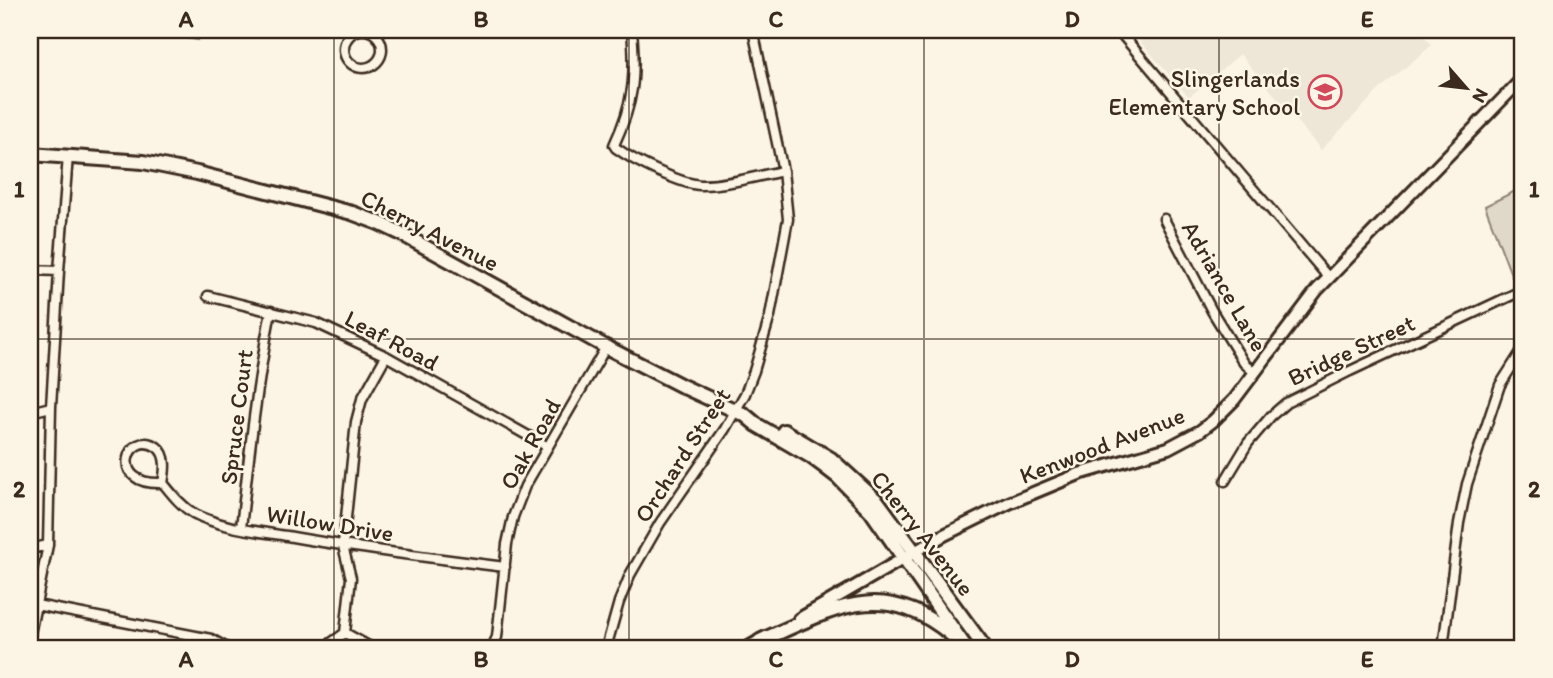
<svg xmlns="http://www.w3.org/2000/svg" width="1553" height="678" font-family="Itim,sans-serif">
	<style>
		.built { fill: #eee6d6 }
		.green { fill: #e0d8c8; stroke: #8e8173; stroke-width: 2 }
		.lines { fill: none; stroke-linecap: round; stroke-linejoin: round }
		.minor-casing { stroke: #3b2a1e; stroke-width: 13 }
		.secondary-casing { stroke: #3b2a1e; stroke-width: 16 }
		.primary-casing { stroke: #3b2a1e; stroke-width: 18 }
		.minor { stroke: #fcf5e5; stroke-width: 8 }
		.secondary { stroke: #fcf5e5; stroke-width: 10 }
		.primary { stroke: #fcf5e5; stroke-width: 12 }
		.grid { fill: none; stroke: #3b2a1e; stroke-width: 2; stroke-opacity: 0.55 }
		.labels { text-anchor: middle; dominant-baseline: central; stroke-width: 5; stroke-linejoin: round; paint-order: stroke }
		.poi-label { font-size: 24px; fill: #3b2a1e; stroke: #fcf5e5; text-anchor: end }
		.street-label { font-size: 24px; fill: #3b2a1e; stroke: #fcf5e5 }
		.neatline { fill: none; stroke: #3b2a1e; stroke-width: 2.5 }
		.grid-label { font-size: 23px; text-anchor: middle; font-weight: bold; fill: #3b2a1e }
	</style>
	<rect width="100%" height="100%" fill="#fcf5e5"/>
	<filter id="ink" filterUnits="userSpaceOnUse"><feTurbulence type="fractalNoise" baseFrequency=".0143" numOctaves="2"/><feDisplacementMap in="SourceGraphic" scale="14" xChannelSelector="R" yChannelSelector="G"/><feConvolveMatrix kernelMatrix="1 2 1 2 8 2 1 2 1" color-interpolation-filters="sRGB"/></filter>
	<g filter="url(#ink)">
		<!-- built -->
		<path class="built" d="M1130 30H1419L1432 45 1381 88 1321 150 1240 54 1189 97Z"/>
		<!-- green -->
		<path class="green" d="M139 30H199L198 40Z
			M1523 187V271L1512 277 1485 206Z"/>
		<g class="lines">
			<defs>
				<path id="minor" d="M632 30C636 76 634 102 614 145L616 148C634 161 680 184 701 185 728 185 757 176 783 171
					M1118 30 1329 278
					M344 49a19 19 0 1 1 38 0a19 19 0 1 1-38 0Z
					M1164 219 1212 311 1244 363 1254 372
					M30 270 59 271
					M208 296 316 323 386 356 548 447
					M30 412 51 407
					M1225 481 1248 443 1271 416 1286 403 1350 371 1523 290
					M163 483C106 486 128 428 157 447 168 455 165 472 163 483 172 494 181 506 193 513 221 528 256 531 287 536 360 549 432 558 505 567
					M241 528C249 455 257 383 271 311
					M30 549 48 545
					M36 605 211 639 227 648
					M345 633 372 648
					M30 634 48 545 51 407 59 271 68 156
					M324 648 345 633 351 578 343 546 356 422 362 399 386 356
					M492 648 497 637 507 544 513 517 525 486 606 347
					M606 648 619 602 630 575 660 523 725 429 745 394 754 371 770 316 788 219 783 171 753 30
					M1443 648 1459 523 1467 484 1500 385 1523 349"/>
				<path id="secondary" d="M799 619 944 535 1009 503 1079 474 1168 448 1200 431 1213 421 1234 400 1317 290 1523 78
					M747 648 766 637"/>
				<path id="primary" d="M30 154 143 162 197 173 352 213 379 223 400 233 606 347 684 387 745 415 757 425 810 456 825 467 838 477 871 511 966 648
					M784 431 831 459 878 502 985 648
					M760 641C833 609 883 577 953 636"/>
			</defs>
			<!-- minor casing -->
			<use href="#minor" class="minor-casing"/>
			<!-- secondary casing -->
			<use href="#secondary" class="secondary-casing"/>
			<!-- primary casing -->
			<use href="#primary" class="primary-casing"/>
			<!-- minor -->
			<use href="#minor" class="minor"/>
			<!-- secondary -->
			<use href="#secondary" class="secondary"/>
			<!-- primary -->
			<use href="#primary" class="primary"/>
		</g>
	</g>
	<!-- grid -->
	<path class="grid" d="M334 30V648M629 30V648M924 30V648M1219 30V648M30 339H1523"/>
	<!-- icons -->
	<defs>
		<symbol id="school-ring" viewBox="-11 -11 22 22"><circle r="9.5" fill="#fcf5e5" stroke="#d1495b" stroke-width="1.5"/><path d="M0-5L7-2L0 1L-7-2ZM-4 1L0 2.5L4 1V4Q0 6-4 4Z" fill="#d1495b"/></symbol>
	</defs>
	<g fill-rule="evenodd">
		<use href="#school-ring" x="1306" y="73" width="38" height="38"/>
	</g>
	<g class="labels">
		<!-- poi labels -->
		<g class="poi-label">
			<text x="1300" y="78">Slingerlands<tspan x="1300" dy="28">Elementary School</tspan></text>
		</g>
		<!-- street labels -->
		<g class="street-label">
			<text transform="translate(430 230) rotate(27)">Cherry Avenue</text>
			<text transform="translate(1225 286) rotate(60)">Adriance Lane</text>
			<text transform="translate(392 340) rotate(28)">Leaf Road</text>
			<text transform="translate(1351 350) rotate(-25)">Bridge Street</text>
			<text transform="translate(236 417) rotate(-83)">Spruce Court</text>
			<text transform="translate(530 444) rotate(-61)">Oak Road</text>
			<text transform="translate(1102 445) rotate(-21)">Kenwood Avenue</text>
			<text transform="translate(682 455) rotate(-57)">Orchard Street</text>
			<text transform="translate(330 523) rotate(9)">Willow Drive</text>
			<text transform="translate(923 533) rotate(52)">Cherry Avenue</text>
		</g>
	</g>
	<!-- margin -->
	<rect width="1553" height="678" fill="none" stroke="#fcf5e5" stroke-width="77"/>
	<!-- north arrow -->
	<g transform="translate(1466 88) rotate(118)" stroke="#fcf5e5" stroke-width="5" paint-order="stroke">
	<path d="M0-5L12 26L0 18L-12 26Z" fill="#3b2a1e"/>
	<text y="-10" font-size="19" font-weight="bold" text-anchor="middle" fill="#3b2a1e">N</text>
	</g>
	<rect x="38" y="38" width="1476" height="602" class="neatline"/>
	<g class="grid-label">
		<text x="186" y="27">A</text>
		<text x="481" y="27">B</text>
		<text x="776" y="27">C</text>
		<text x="1072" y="27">D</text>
		<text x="1367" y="27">E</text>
		<text x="19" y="197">1</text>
		<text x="1534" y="197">1</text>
		<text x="19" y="497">2</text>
		<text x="1534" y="497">2</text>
		<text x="186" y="667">A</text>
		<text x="481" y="667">B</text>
		<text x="776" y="667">C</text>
		<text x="1072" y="667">D</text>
		<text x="1367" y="667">E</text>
	</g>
</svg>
